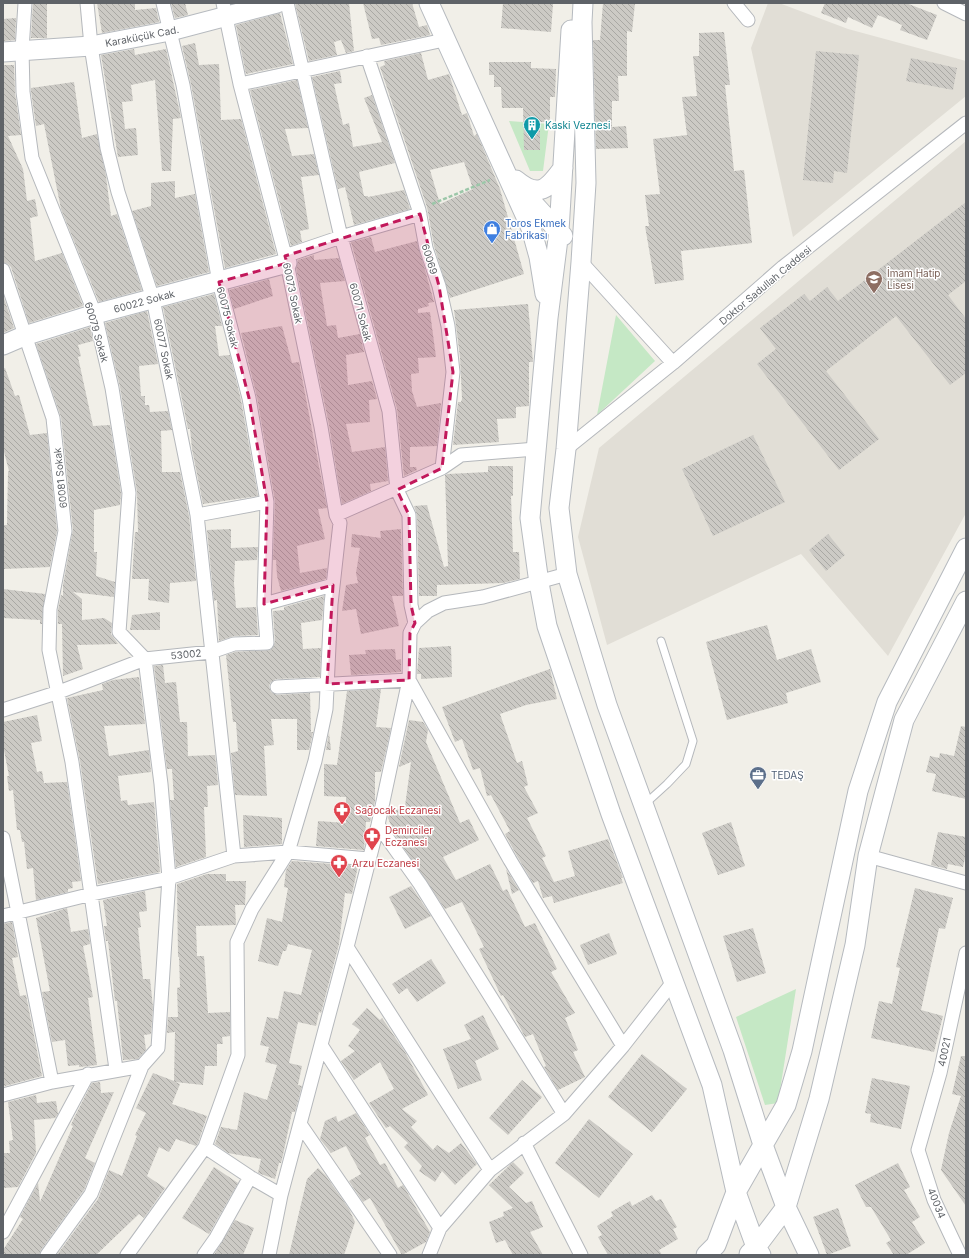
<svg xmlns="http://www.w3.org/2000/svg" width="969" height="1258" font-family="Inter,sans-serif">
	<style>
		.education { fill: #e1ded6 }
		.green { fill: #c5e8c5 }
		.building { fill: url(#building-back-hatch); fill-rule: evenodd }
		.lines { fill: none; stroke-linecap: round; stroke-linejoin: round }
		.lane-casing { stroke: #b5b8bc; stroke-width: 9 }
		.street-casing { stroke: #b5b8bc; stroke-width: 15 }
		.secondary-casing { stroke: #b6babf; stroke-width: 21 }
		.path { stroke: #9cc7a9; stroke-width: 2.5; stroke-dasharray: 4 2; stroke-linecap: butt }
		.lane { stroke: #fff; stroke-width: 7 }
		.street { stroke: #fff; stroke-width: 13 }
		.secondary { stroke: #fff; stroke-width: 19 }
		.marked { fill: #c2185b; fill-opacity: 0.2; stroke: #c2185b; stroke-width: 3; stroke-dasharray: 8 5; stroke-linejoin: round }
		.labels { text-anchor: middle; dominant-baseline: central; stroke-width: 3; stroke-linejoin: round; paint-order: stroke }
		.street-label { font-size: 10px; fill: #5f6368; stroke: #fff }
		.culture-label { font-size: 10px; fill: #0d838f; stroke: #fff; text-anchor: start }
		.shop-label { font-size: 10px; fill: #366cbe; stroke: #fff; text-anchor: start }
		.education-label { font-size: 10px; fill: #785e54; stroke: #fff; text-anchor: start }
		.service-label { font-size: 10px; fill: #4e5e75; stroke: #fff; text-anchor: start }
		.health-label { font-size: 10px; fill: #be3a42; stroke: #fff; text-anchor: start }
	</style>
	<defs>
		<pattern id="building-back-hatch" width="6" height="6" patternUnits="userSpaceOnUse"><rect width="6" height="6" fill="#cccac5"/><path d="M-1 5l2 2M0 0l6 6M5-1l2 2" fill="none" stroke="#a9a8a4"/></pattern>
	</defs>
	<rect width="100%" height="100%" fill="#f1efe8"/>
	<!-- education -->
	<path class="education" d="M768 3H779L848 29 966 61V96L793 237 751 48Z
		M966 141V513L888 656 801 554 607 645 578 537 599 448Z"/>
	<!-- green -->
	<path class="green" d="M509 121 549 124 543 171H530Z
		M616 315 655 361 597 415Z
		M796 989 778 1103 765 1105 736 1017Z"/>
	<!-- building -->
	<path class="building" d="M33 3H47V38H31Z
		M97 3H135V10L156 8 159 22 102 33Z
		M171 3H185L188 15 175 18Z
		M295 3H349L354 51 346 53 341 40 334 42 337 55 309 61Z
		M363 3H412L419 27 427 25 430 35 381 45 379 38 372 39Z
		M503 3 553 4 551 32 501 28Z
		M603 3H635L632 32 627 31V76H618L619 101H612V127L626 126 628 148 596 149 593 40H600Z
		M825 3H906L937 15 927 40 900 30 902 25 878 15 872 28 848 17 846 23 821 13Z
		M280 13 293 64 246 74 236 25Z
		M16 18 15 40 3 41V19Z
		M724 32 730 85H725L734 171 744 170 752 243 681 251 684 280 655 284 645 226H649L645 195 660 194 653 139 687 135 682 97 697 96 693 56H699V33Z
		M195 43 199 65 219 64 221 120 241 119 276 254 225 268 191 84 182 46Z
		M134 49 135 55 166 49 181 118 173 119 171 171H162L155 80 131 85 133 101 122 102 125 129 136 128 138 155 118 157 101 55Z
		M816 51 859 55 847 173 834 171 833 183 803 180Z
		M421 53 428 80 449 74 462 115 467 113 474 136 477 134 500 189 524 274 450 298 434 246 427 207 380 67 385 65 384 61ZM464 162 473 189 440 204 430 170Z
		M911 58 957 68 953 90 906 81Z
		M489 62H531V68L556 69 555 97H550V122H540V150H524L523 108H502L501 87H494V75H489Z
		M3 65H14L15 93 21 135 8 136 23 169 27 201 35 199 38 216 30 218 35 261 62 253 83 306 29 323 11 267 8 264 3 262Z
		M340 71 342 83 334 84 343 125 349 123 353 147 382 142 364 98 372 95 395 163 359 172 364 196H368V197L404 190 410 209 354 225 345 187 338 189 312 77Z
		M297 80 308 128 285 129 292 156 314 154 319 175 301 177 309 229 300 231 302 242 291 246 250 90Z
		M74 82 82 138 97 134 106 176 111 216 117 214 142 290 99 302 61 209 44 124 36 126 31 91V88Z
		M175 181V198L195 194 209 272 157 286 132 211 151 206V183Z
		M966 202V281L948 295 966 319V373L950 385 896 316 826 371 879 439 839 470 757 364 776 349 760 328 804 294 810 301 827 287 838 301Z
		M371 237 375 252 417 241 434 302 428 303 429 306 418 309V313L430 312 436 357 418 358 419 373 411 374 412 391 417 407 441 403 437 446 410 447V467H416L417 470 404 476 397 409 351 242Z
		M314 255V260L339 258 345 281 320 283 327 326 336 325 338 338 360 334 364 352 346 355 348 385 372 381 377 399 369 400 370 422 346 424 352 452 385 447 388 481 370 484 371 491 342 504 329 425 296 268 298 260Z
		M269 279 273 296 234 309 229 290Z
		M214 294 222 326H215L219 356 230 355 241 400 258 496 203 504 192 449 190 429H188L163 307Z
		M3 295 14 328 3 333Z
		M528 304 533 362H529V406L516 407V418L497 419 499 442 453 445 458 402H461L462 399 460 357 454 310Z
		M147 311 158 364 139 366 141 396H145V405H149L150 412 168 411 172 430 161 431 162 472H180L189 516 196 581 170 583 169 603 148 600 149 579H132L135 532H138L137 492 120 387 105 323Z
		M282 326 292 363 299 362 327 508 318 509 325 539 297 546 300 573 327 568 326 579 281 591 277 576 276 560H273L275 501 257 397 241 333Z
		M90 327 93 341 78 345 81 356 78 357 93 426 110 425 121 493 120 505 94 510V552H97L96 576 115 582 114 597 73 592 82 599V620L104 618 112 623 111 634 118 644 77 645 83 669 63 676 62 624H58V610L61 595 63 596V585L73 530 61 417 36 344Z
		M5 368 15 396 19 395 30 435 47 433 57 531 50 567 3 569V525H7L8 471H9L3 448V369Z
		M753 435 785 502 713 536 682 469Z
		M488 466H513V496H511L513 552H519L520 579 503 583 437 585V596H419L417 515 414 506 427 505 444 567 448 566 445 475 448 474 488 472Z
		M231 529V548L258 547 257 560 235 561 234 583 236 608 256 607 258 635 234 636 219 641 217 600 214 601 207 530Z
		M401 529 403 596H392L399 626 361 634 356 609 342 611 346 585 358 583 356 573 360 548 351 547 352 534 381 538 380 531Z
		M828 534 845 555 826 571 809 550Z
		M3 589 45 594 42 624H40V620L3 618Z
		M324 596 322 620 301 623 303 649 321 648 320 677 276 679 270 683 269 687 271 692 277 695 310 693 311 732H313L309 750H297V719H271L274 745 264 746 267 796 235 795 231 753 238 751 236 722H233L226 655 235 652 271 650 275 642 273 611 284 610V607Z
		M160 612V630H130L132 615Z
		M767 625 777 660 811 649 821 682 786 693 788 703 727 720 706 642Z
		M451 646 452 677 421 679V674H417L419 648Z
		M395 649 396 660 401 659V672L351 675 349 655 366 654 365 650Z
		M163 665 165 683 176 682 180 722H187L188 756 215 755 218 785 207 786 208 807H204L206 857 176 867 170 800H174L172 769H167L154 666Z
		M550 669 557 699 526 705 500 714 517 763 522 761 528 785 524 787 538 813 527 818 546 856 542 858 554 882 575 876 568 851 608 839 623 878H621L623 883 554 903 552 896 543 898 538 881 533 883 517 856 505 834 510 831 491 795 487 796 480 768 473 770 462 739 455 742 442 707Z
		M139 677 145 724 104 726 109 756 149 750 151 772 118 776 121 801 127 800 128 805 154 802 160 872 98 884 80 761 67 698 103 690 102 684 113 680Z
		M381 689 376 727 391 728 381 772H375V801L370 822H366L364 850 316 846 318 821 346 823V797L324 796V764L337 765 347 691Z
		M37 715 42 741 31 743 37 772 42 771 44 783 67 782 81 881 72 882 73 888 68 889V892L36 900 33 868 27 869 24 842H22L20 830H17L13 790 9 791 7 776H9L4 750 3 751V722Z
		M409 720 423 722 428 730 426 742 460 823 469 819 479 840 443 857 456 880 490 864 503 891 507 889 525 927 535 923 557 969 551 972 575 1013 565 1018 578 1050 573 1052 585 1077 558 1090 544 1067 546 1066 533 1034 525 1037 503 995 501 996 479 949 484 947 462 902 445 909 395 835 388 818 389 814 405 806 411 762 399 767Z
		M961 726 966 727V799L932 791 936 774 926 772 930 756 939 758 940 753 954 756Z
		M329 733 331 750H326Z
		M243 815 282 818V844L244 847Z
		M731 822 745 866 718 875 702 833Z
		M938 832 966 837V853L963 867 948 864 947 869 931 865Z
		M292 861 358 866 352 894 345 893 339 944 321 1013 319 1012 316 1026 298 1022 289 1063 302 1066 298 1085 302 1086 295 1112H292L283 1155 281 1163H279L275 1179 258 1173 261 1159 228 1153 215 1144 221 1127 237 1130 244 1092 267 1100 277 1065 265 1062 269 1047 260 1045 267 1017 278 1019 284 991 301 995 312 950 288 944 286 951H283L278 966 258 961 267 918 282 922 288 888 284 887 286 870Z
		M506 869 519 890 512 894Z
		M207 874H226V881H246L245 905H235L236 925 196 926 197 956H204L208 1013 230 1012V1036L222 1037 223 1044H217V1066H205L203 1085 175 1082 180 1084 172 1104 207 1116 198 1143 196 1146 176 1139 169 1152 159 1147 147 1176 165 1188 144 1218 139 1214 96 1255H57L98 1199 109 1170 122 1176 137 1136 135 1135 146 1113 136 1108 153 1073 174 1081 175 1032 167 1033 168 1017H178L177 988 180 987 179 957H178L177 884Z
		M411 886 431 916 405 929 389 897Z
		M915 888 953 898 945 929 939 928 921 1010 943 1016 934 1052 871 1038 879 1001 892 1004 900 968 896 967Z
		M145 891 147 911 139 912 141 927 138 928 143 979H150L153 1007 151 1034 144 1035 146 1050 138 1059 123 1060 117 1001H115L108 941H106L104 926H107L103 900Z
		M67 908 71 932 88 929 90 944 83 946 93 997 88 998 97 1065 79 1067V1065L68 1066 65 1040 52 1042 42 992 50 991 36 918Z
		M12 922 18 957 12 958 20 996 26 995 42 1076 5 1086 3 1085V924Z
		M753 928 766 973 737 982 723 936Z
		M609 933 617 954 588 965 580 945Z
		M431 959 446 983 417 1002 407 988 399 994 392 984Z
		M367 1008 380 1020 382 1018 405 1052 428 1095 402 1109 417 1121 411 1127 433 1150 437 1145 449 1153 461 1143 477 1164 455 1185 442 1171 435 1182 419 1171 422 1166 404 1147 408 1143 390 1126 386 1128 369 1103 394 1089 380 1062 354 1080 341 1061 355 1051 348 1046 360 1030 352 1024Z
		M483 1015 499 1049 475 1061 482 1080 458 1089 443 1049 471 1039 464 1025Z
		M642 1054 687 1089 652 1132 608 1097Z
		M961 1056H966V1206L941 1170 949 1133 961 1096 952 1094Z
		M872 1078 910 1086 901 1129 870 1122 871 1114 865 1113Z
		M522 1080 542 1097 508 1135 489 1118Z
		M100 1082 101 1093 114 1092 85 1158 95 1163 84 1190 41 1250 39 1255H3V1250L23 1219 20 1217 38 1183 40 1202 73 1126 71 1125 75 1116 92 1083Z
		M36 1095 37 1103 56 1101 58 1114 55 1118 34 1120 36 1153 18 1187 3 1188V1153H10L9 1141 13 1140 8 1102Z
		M356 1113 370 1135 365 1138 380 1165 385 1163 398 1188 403 1185 430 1232 426 1242 402 1255 370 1198 363 1202 349 1181 361 1174 346 1146 331 1153 320 1139 325 1121 336 1116 338 1122Z
		M589 1119 633 1154 599 1198 555 1163Z
		M513 1162 524 1173 509 1187 526 1203 532 1201 543 1227 530 1232 543 1255H513L505 1240 496 1243 489 1222 504 1216 503 1212 513 1208 489 1185Z
		M898 1163 910 1187 904 1190 920 1217 912 1222 925 1243 906 1255H894L886 1243 891 1240 871 1207H866L855 1185Z
		M214 1167 238 1183 209 1234 182 1218Z
		M318 1168 326 1176 349 1209 355 1222 344 1255H289L307 1179Z
		M652 1195 656 1201 661 1199 677 1227 673 1229 678 1239 659 1250 662 1255H608L598 1237 602 1235 597 1226 613 1216 611 1212 630 1201 632 1206Z
		M838 1208 851 1246 827 1255 813 1217Z
		M235 1220 254 1228 243 1255H214Z"/>
	<g class="lines">
		<defs>
			<path id="lane" d="M645 804 667 784 686 764 693 741 661 641"/>
			<path id="street" d="M87 3 91 46 107 148 118 192 153 299 197 515 234 856
				M163 3 183 85 219 282 249 398 267 502 264 604
				M287 3 341 237 389 411 397 490 409 515 411 605 415 623
				M734 3 748 20
				M944 3 966 14
				M367 56 419 210 426 248 439 286 448 326 453 372 442 468
				M240 84 444 40
				M285 256 341 237 420 214
				M581 262 673 363
				M3 270 53 418 65 531 50 609 49 650 72 762 116 1069
				M566 449 673 363 783 267 966 123
				M197 515 267 502
				M336 515 442 468 461 455 536 449
				M409 680 510 860 623 1046
				M277 687 409 680
				M3 710 59 692 145 659 211 652 234 644 267 643 264 604 333 585
				M378 825 420 884 564 1114
				M3 838 52 1082
				M868 856 966 883
				M3 916 92 894 169 878 234 856 288 852 369 859
				M347 947 490 1170
				M321 1045 440 1228
				M3 1095 52 1082 142 1066 158 1048 169 878 161 784 145 659 119 632 129 493 112 388 95 314 32 158 23 92 22 50 25 3
				M300 1124 390 1255
				M524 1143 581 1255
				M205 1147 250 1177 281 1195
				M3 1232 88 1074
				M47 1255 91 1194 142 1066
				M127 1255 205 1147 238 1055 237 942 252 909 288 852 315 761 326 709 331 604 340 523 336 515 321 427 287 263 240 84 223 3
				M204 1255 216 1238 250 1177
				M269 1255 281 1195 347 947 378 825 409 680 410 633 415 623 428 611 444 603 483 597 567 574
				M429 1255 440 1228 490 1170 564 1114 623 1046 673 982
				M960 1255 934 1200 918 1150 940 1073 966 953"/>
			<path id="secondary" d="M429 3 531 228 539 257 545 294
				M583 3 582 22 586 183 581 262 566 449 559 508 567 574 607 705 733 1050 763 1145 786 1207 809 1255
				M571 30 559 231 548 318 530 518 539 583 547 626 611 814 712 1085 736 1192 756 1247 761 1255
				M3 52 91 46 170 31 277 3
				M516 180C539 199 548 189 563 168
				M521 190 563 236
				M3 345 24 336 95 314 287 263
				M749 1254 756 1247 786 1207 819 1099 855 945 868 856 904 720 966 601
				M706 1255 716 1245 736 1192 786 1105 802 1051 858 791 887 702 966 548"/>
		</defs>
		<!-- lane casing -->
		<use href="#lane" class="lane-casing"/>
		<!-- street casing -->
		<use href="#street" class="street-casing"/>
		<!-- secondary casing -->
		<use href="#secondary" class="secondary-casing"/>
		<!-- path -->
		<path class="path" d="M432 204 490 180"/>
		<!-- lane -->
		<use href="#lane" class="lane"/>
		<!-- street -->
		<use href="#street" class="street"/>
		<!-- secondary -->
		<use href="#secondary" class="secondary"/>
	</g>
	<!-- marked area -->
	<path class="marked" d="M420 214 439 286 453 372 442 468 397 490 409 515 411 605 415 623 410 633 409 680 327 684 333 585 264 604 267 502 249 398 219 282 287 263 285 256Z"/>
	<!-- icons -->
	<defs>
		<symbol id="building-pin" viewBox="-11 -11 22 30"><path d="M0 17L-7.5 6A9.5 9.5 0 1 1 7.5 6Z" fill="#0f9aa8" stroke="#fff"/><path d="M-4-6H4V6H1V3H-1V6H-4ZM-2.5-4.3h1.7v1.8h-1.7ZM.8-4.3h1.7v1.8H.8ZM-2.5-1h1.7V.8h-1.7ZM.8-1h1.7V.8H.8Z" fill="#fff"/></symbol>
		<symbol id="shop-pin" viewBox="-11 -11 22 30"><path d="M0 17L-7.5 6A9.5 9.5 0 1 1 7.5 6Z" fill="#3f7fe0" stroke="#fff"/><path d="M-5-2.5h2.3a2.7 3.5 0 0 1 5.4 0H5L5.5 6h-11ZM-1.5-2.5h3a1.5 2.3 0 0 0-3 0Z" fill="#fff"/></symbol>
		<symbol id="school-pin" viewBox="-11 -11 22 30"><path d="M0 17L-7.5 6A9.5 9.5 0 1 1 7.5 6Z" fill="#8d6e63" stroke="#fff"/><path d="M0-5L7-2L0 1L-7-2ZM-4 1L0 2.5L4 1V4Q0 6-4 4Z" fill="#fff"/></symbol>
		<symbol id="office-pin" viewBox="-11 -11 22 30"><path d="M0 17L-7.5 6A9.5 9.5 0 1 1 7.5 6Z" fill="#5c6f8a" stroke="#fff"/><path d="M-6-3h4V-5.5h4V-3h4V5H-6ZM-1-4.5V-3h2v-1.5ZM-6 0V1H6V0Z" fill="#fff"/></symbol>
		<symbol id="pharmacy-pin" viewBox="-11 -11 22 30"><path d="M0 17L-7.5 6A9.5 9.5 0 1 1 7.5 6Z" fill="#e0444e" stroke="#fff"/><path d="M-2-6h4v4h4v4h-4v4h-4v-4h-4v-4h4Z" fill="#fff"/></symbol>
	</defs>
	<g fill-rule="evenodd">
		<use href="#building-pin" x="522" y="115" width="20" height="27"/>
		<use href="#shop-pin" x="482" y="219" width="20" height="27"/>
		<use href="#school-pin" x="864" y="269" width="20" height="27"/>
		<use href="#office-pin" x="748" y="765" width="20" height="27"/>
		<use href="#pharmacy-pin" x="332" y="800" width="20" height="27"/>
		<use href="#pharmacy-pin" x="362" y="826" width="20" height="27"/>
		<use href="#pharmacy-pin" x="329" y="853" width="20" height="27"/>
	</g>
	<g class="labels">
		<!-- street labels -->
		<g class="street-label">
			<text transform="translate(142 36) rotate(-11)">Karaküçük Cad.</text>
			<text transform="translate(430 259) rotate(73)">60069</text>
			<text transform="translate(765 285) rotate(-40)">Doktor Sadullah Caddesi</text>
			<text transform="translate(293 293) rotate(78)">60073 Sokak</text>
			<text transform="translate(144 301) rotate(-15)">60022 Sokak</text>
			<text transform="translate(361 312) rotate(75)">60071 Sokak</text>
			<text transform="translate(228 317) rotate(76)">60075 Sokak</text>
			<text transform="translate(97 332) rotate(74)">60079 Sokak</text>
			<text transform="translate(164 349) rotate(78)">60077 Sokak</text>
			<text transform="translate(60 478) rotate(-96)">60081 Sokak</text>
			<text transform="translate(186 654) rotate(-6)">53002</text>
			<text transform="translate(944 1052) rotate(-78)">40021</text>
			<text transform="translate(937 1203) rotate(68)">40034</text>
		</g>
		<!-- culture labels -->
		<g class="culture-label">
			<text x="545" y="125">Kaski Veznesi</text>
		</g>
		<!-- shop labels -->
		<g class="shop-label">
			<text x="505" y="223">Toros Ekmek<tspan x="505" dy="12">Fabrikası</tspan></text>
		</g>
		<!-- education labels -->
		<g class="education-label">
			<text x="887" y="273">İmam Hatip<tspan x="887" dy="12">Lisesi</tspan></text>
		</g>
		<!-- service labels -->
		<g class="service-label">
			<text x="771" y="775">TEDAŞ</text>
		</g>
		<!-- health labels -->
		<g class="health-label">
			<text x="355" y="810">Sağocak Eczanesi</text>
			<text x="385" y="830">Demirciler<tspan x="385" dy="12">Eczanesi</tspan></text>
			<text x="352" y="863">Arzu Eczanesi</text>
		</g>
	</g>
	<!-- border -->
	<rect width="969" height="1258" fill="none" stroke="#5f6368" stroke-width="8"/>
</svg>
